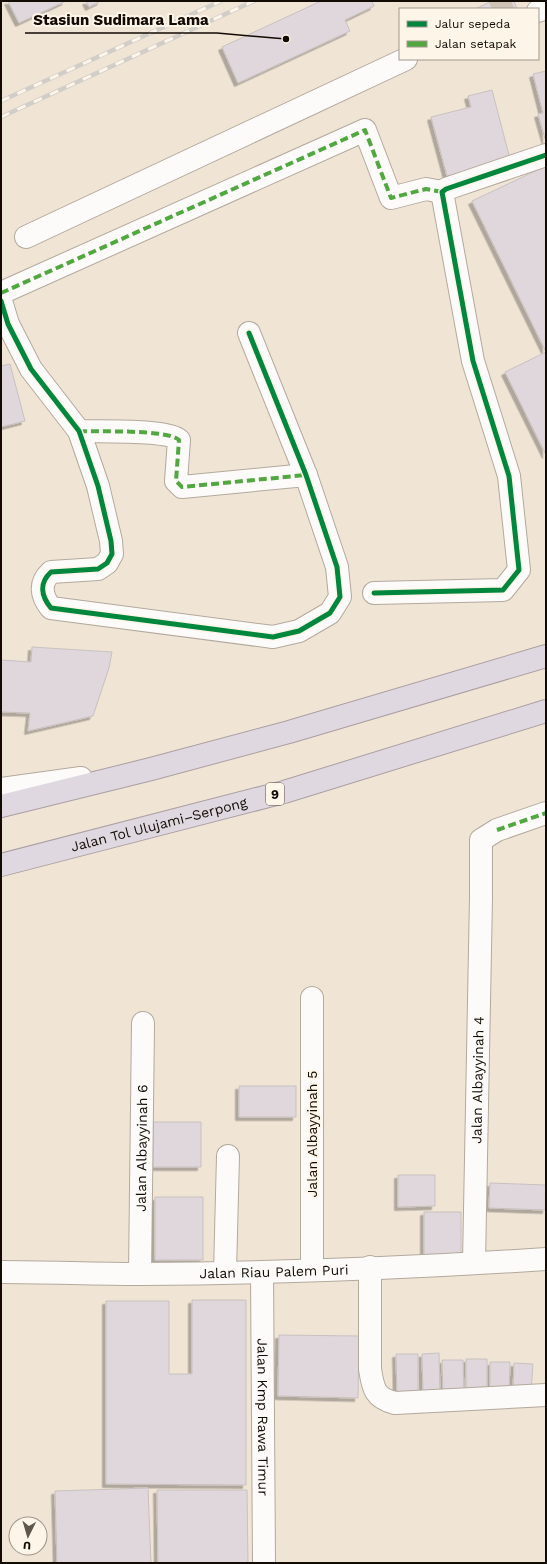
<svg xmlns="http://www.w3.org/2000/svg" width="547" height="1564" font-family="'Work Sans',sans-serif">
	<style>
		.building { fill: #dfd7db; stroke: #c8c1c0; filter: url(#shadow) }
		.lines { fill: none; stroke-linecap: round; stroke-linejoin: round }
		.minor-tunnel { stroke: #cfc3b6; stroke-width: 22; stroke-dasharray: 22 11; stroke-linecap: butt }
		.minor-casing { stroke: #b2a99d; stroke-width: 24 }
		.highway-casing { stroke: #ab9fa2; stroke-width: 24 }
		.minor { stroke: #fdfbf9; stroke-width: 22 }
		.highway { stroke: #e0d8e0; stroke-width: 22 }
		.rail-casing { stroke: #d1cdc8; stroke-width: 4.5 }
		.rail { stroke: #fef5e9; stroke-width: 3; stroke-dasharray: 9; stroke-linecap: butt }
		.quiet { stroke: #51a840; stroke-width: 4; stroke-dasharray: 8 4; stroke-linecap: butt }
		.cycleway-casing { stroke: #fef5e9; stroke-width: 8 }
		.cycleway { stroke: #00873e; stroke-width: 5 }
		.labels { text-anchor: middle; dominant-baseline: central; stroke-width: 4; stroke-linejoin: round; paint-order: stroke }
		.shield { fill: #fef5e9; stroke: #595148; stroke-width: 1 }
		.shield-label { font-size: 13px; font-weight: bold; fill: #120b03 }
		.street-label { font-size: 14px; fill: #120b03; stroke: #fef5e9 }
		.leader { fill: none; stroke: #120b03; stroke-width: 1.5 }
		.callout-dot { fill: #120b03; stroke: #fef5e9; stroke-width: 1.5 }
		.callout-label { font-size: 15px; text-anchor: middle; font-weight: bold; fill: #120b03; stroke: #fef5e9; stroke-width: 4; stroke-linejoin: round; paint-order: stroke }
	</style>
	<defs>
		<filter id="shadow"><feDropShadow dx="-3.5" dy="3.5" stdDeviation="0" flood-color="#0004"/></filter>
	</defs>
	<rect width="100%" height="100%" fill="#f0e4d5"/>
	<!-- building -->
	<path class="building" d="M8 1H66L19 23Z
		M86 1H101L89 7Z
		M321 1H372L374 6 345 20 350 31 238 83 222 47Z
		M492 1H514L517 9H475Z
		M546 71V142L538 114 543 113 533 74Z
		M492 90 510 159 447 176 431 117 471 107 468 96Z
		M546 166V352L472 201Z
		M546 352V455L505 372Z
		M10 364 25 421 1 427V366Z
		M32 647 112 652 109 668 93 716 28 731 30 713 1 712V660L31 662Z
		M239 1086H296V1117H239Z
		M153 1122H201V1167H153Z
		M398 1175H435V1206L398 1207Z
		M490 1183 546 1185V1210L489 1208Z
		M155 1197H203V1260H155Z
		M424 1212H461V1257H424Z
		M192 1300H246V1485L106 1484V1301H169V1374H192Z
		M279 1335 359 1336 358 1398 278 1396Z
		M439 1353 440 1393H423L422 1354Z
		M396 1354H418V1396H397Z
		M466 1359H487V1392H466Z
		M442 1360H463L464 1393H443Z
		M490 1362H510L509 1391 490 1390Z
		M514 1363 533 1364 531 1392 513 1391Z
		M148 1488 151 1563H57L55 1491Z
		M157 1490H247L248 1563H158Z"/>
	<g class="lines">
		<!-- minor-tunnel -->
		<path class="minor-tunnel" d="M492 9 511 1"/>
		<defs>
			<g id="minor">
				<path d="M538 11 546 8"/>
				<path d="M26 237 406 59"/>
				<path d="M1 293 365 130 391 198 426 189 442 192"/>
				<path d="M1 301 8 324 31 369 79 431 98 486 111 541 112 554 107 563 98 569 51 572C39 583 41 596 51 608L273 637 299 631 330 613 340 597 337 567 306 475 249 333"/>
				<path d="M79 431C98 432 167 429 179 440L176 481 182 487 306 475"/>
				<path d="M374 593 503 590 519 570 509 476 473 361 442 192 446 189 546 155"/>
				<path d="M1 789 81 778"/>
				<path d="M312 998V1270"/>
				<path id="s1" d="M474 1263 481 897V840L497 830 546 813"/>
				<path d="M370 1267V1369C373 1389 375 1398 395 1403L546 1395"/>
				<path id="s2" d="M1 1272C47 1272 94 1274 140 1274 276 1273 411 1268 546 1259"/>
				<path d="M225 1272 228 1156"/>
				<path id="s3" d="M262 1272 264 1563"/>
				<path id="s4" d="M140 1274 143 1023"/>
			</g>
			<g id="highway">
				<path d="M1 806 151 769 289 732 546 656"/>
				<path id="s5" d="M1 865 284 792 546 711"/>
			</g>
		</defs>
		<!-- minor casing -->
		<use href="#minor" class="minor-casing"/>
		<!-- highway casing -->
		<use href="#highway" class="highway-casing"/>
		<!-- minor -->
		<use href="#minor" class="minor"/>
		<!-- highway -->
		<use href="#highway" class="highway"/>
		<defs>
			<path id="rail" d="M1 101 221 1
				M1 117 254 1"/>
		</defs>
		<!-- rail casing -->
		<use href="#rail" class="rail-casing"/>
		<!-- rail -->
		<use href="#rail" class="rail"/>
		<!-- quiet -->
		<path class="quiet" d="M1 293 365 130 391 198 426 189 442 192
			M79 431C98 432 167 429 179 440L176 481 182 487 306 475
			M497 830 546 813"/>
		<defs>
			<path id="cycleway" d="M1 301 8 324 31 369 79 431 98 486 111 541 112 554 107 563 98 569 51 572C39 583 41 596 51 608L273 637 299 631 330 613 340 597 337 567 306 475 249 333
				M374 593 503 590 519 570 509 476 473 361 442 192 446 189 546 155"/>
		</defs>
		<!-- cycleway casing -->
		<use href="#cycleway" class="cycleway-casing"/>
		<!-- cycleway -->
		<use href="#cycleway" class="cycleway"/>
	</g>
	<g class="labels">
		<!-- shield labels -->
		<rect class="shield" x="266" y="783" width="18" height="22" rx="3"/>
		<g class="shield-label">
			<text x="275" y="794">9</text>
		</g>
		<!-- street labels -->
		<g class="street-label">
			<text stroke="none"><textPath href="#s5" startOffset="163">Jalan Tol Ulujami–Serpong</textPath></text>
			<text stroke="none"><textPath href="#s1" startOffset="183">Jalan Albayyinah 4</textPath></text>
			<text transform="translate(312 1134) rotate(-90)">Jalan Albayyinah 5</text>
			<text stroke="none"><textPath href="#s4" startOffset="126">Jalan Albayyinah 6</textPath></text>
			<text stroke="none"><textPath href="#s2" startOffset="273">Jalan Riau Palem Puri</textPath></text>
			<text stroke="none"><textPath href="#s3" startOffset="145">Jalan Kmp Rawa Timur</textPath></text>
		</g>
	</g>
	<!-- callouts -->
	<path class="leader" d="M286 39L217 33H25"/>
	<circle class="callout-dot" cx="286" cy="39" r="4"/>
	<g class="callout-label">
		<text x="121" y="25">Stasiun Sudimara Lama</text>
	</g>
	<!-- border -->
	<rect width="547" height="1564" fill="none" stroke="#120b03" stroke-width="4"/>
	<!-- legend -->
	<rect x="399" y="8" width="140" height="52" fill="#fef5e9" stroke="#a0978d"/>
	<rect x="407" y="21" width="20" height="6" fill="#00873e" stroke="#a0978d"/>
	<text x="435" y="28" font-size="12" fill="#120b03">Jalur sepeda</text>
	<rect x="407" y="41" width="20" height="6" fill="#51a840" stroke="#a0978d"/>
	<text x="435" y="48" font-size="12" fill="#120b03">Jalan setapak</text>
	<!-- north arrow -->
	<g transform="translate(28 1536) rotate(185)"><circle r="19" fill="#fef5e9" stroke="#a0978d"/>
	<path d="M0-3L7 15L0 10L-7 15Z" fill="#60574c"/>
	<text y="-6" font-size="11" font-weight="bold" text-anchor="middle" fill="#120b03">U</text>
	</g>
</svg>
